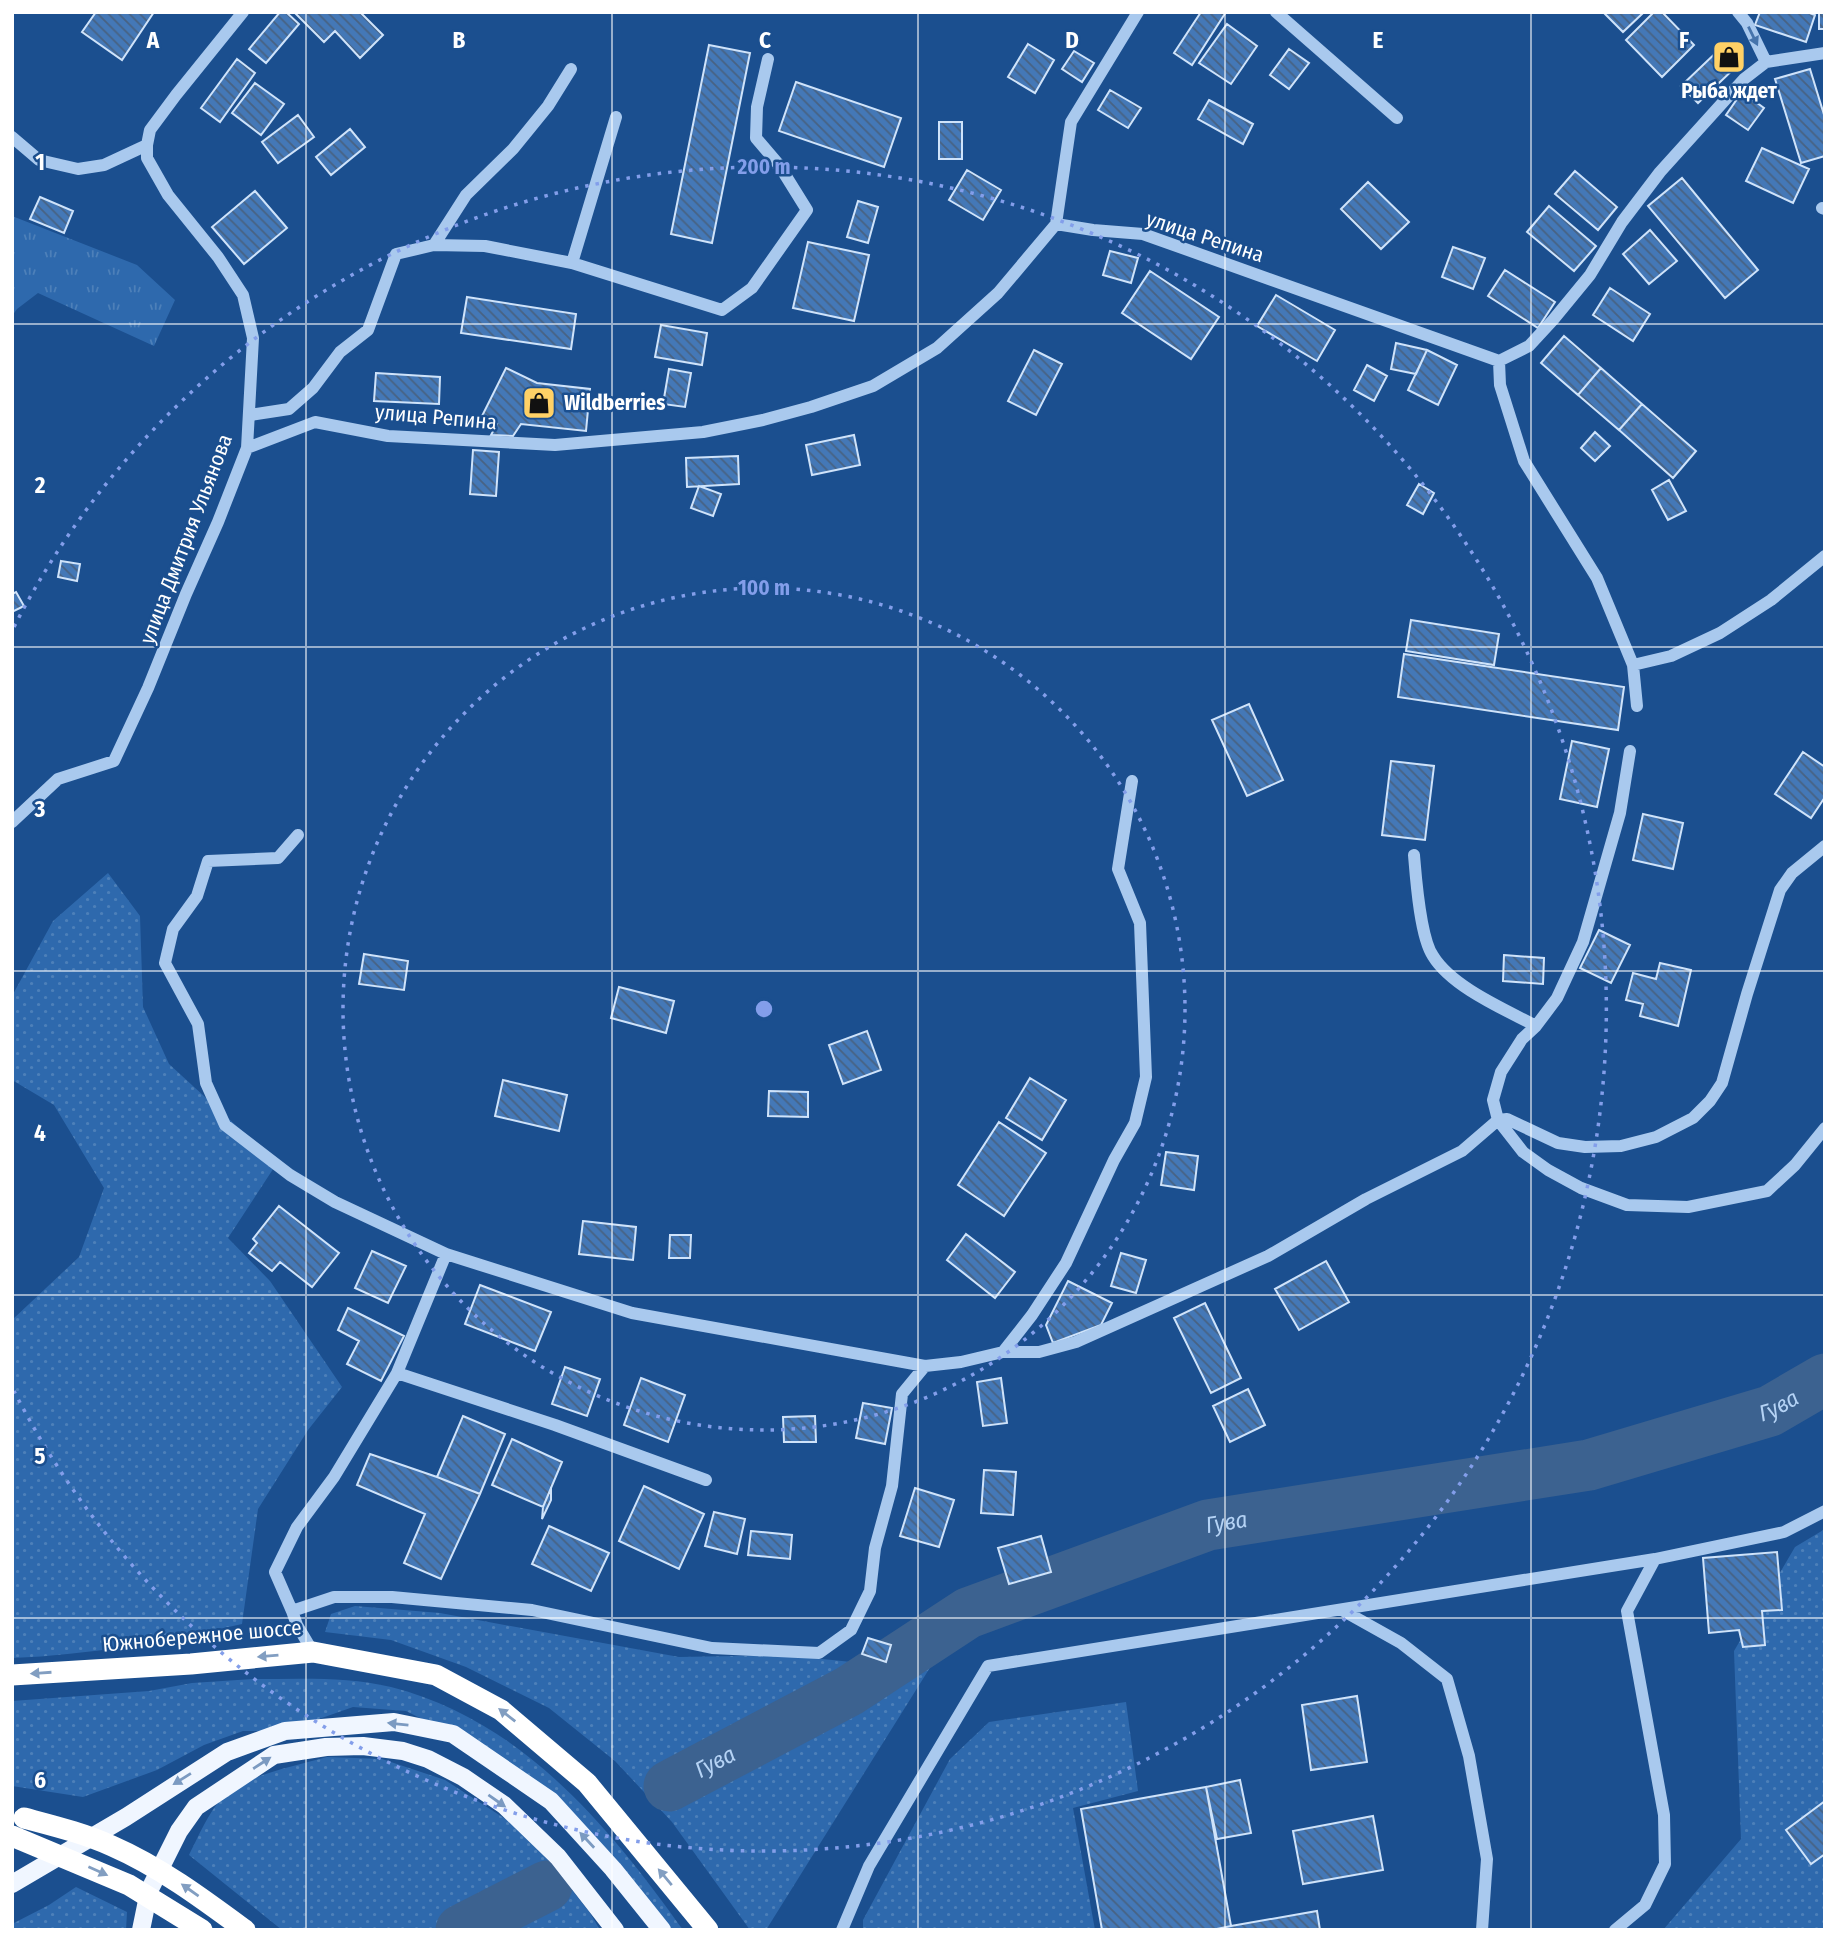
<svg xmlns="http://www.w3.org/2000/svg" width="1837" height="1942" font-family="'Fira Sans Condensed',sans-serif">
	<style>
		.grass { fill: url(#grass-dots) }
		.park { fill: url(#park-tufts) }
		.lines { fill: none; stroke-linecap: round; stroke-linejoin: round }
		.river { stroke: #3c6290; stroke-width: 51 }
		.building { fill: url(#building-back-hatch); stroke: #cfe3fa; stroke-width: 2 }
		.minor { stroke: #a9c9ee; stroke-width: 12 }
		.major { stroke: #f0f6ff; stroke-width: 18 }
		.highway { stroke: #fff; stroke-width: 21 }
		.highway-bridge { stroke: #fff; stroke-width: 21 }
		.oneway { fill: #4674ac }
		.oneway2 { fill: #829ec1 }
		.oneway3 { fill: #7b9ac1 }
		.grid { fill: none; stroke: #fff; stroke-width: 2; stroke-opacity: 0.55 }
		.ring { fill: none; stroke: #839eea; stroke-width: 3.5; stroke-dasharray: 3.5 7 }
		.labels { text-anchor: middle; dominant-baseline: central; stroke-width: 5; stroke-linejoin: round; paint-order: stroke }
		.poi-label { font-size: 21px; font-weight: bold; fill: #fff; stroke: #1b4f8f }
		.street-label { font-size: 21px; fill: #fff; stroke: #1b4f8f }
		.water-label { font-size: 23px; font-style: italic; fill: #b5d3f5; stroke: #1b4f8f }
		.grid-label { font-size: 23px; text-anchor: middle; font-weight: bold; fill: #fff; stroke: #1b4f8f; stroke-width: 5; stroke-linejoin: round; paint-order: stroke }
		.centre { fill: #839eea; stroke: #1b4f8f; stroke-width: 3.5 }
		.ring-label { font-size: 21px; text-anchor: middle; font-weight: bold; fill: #839eea; stroke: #1b4f8f; stroke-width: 5; stroke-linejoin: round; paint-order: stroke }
	</style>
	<defs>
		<pattern id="grass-dots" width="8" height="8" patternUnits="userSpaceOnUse" patternTransform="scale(1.75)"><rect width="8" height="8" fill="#2e69ad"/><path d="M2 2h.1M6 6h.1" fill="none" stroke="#4d80b9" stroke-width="1.8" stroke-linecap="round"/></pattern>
		<pattern id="park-tufts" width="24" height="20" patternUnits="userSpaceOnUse" patternTransform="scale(1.75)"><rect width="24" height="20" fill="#2e69ad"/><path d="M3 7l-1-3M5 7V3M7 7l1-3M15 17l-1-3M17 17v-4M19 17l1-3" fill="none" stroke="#4d80b9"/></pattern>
		<pattern id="building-back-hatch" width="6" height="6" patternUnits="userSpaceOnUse" patternTransform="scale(1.75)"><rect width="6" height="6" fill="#4478b7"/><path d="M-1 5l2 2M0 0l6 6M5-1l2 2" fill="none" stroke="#486282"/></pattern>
	</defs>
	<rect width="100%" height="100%" fill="#1b4f8f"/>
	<!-- grass -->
	<path class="grass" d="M108 873 140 916 143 1007 169 1064 277 1163 228 1238 270 1281 342 1387 308 1430 258 1509 242 1624C167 1641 89 1655 12 1658V1320L79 1257 104 1188 54 1105 12 1080V996L53 921Z
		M1825 1529V1930H1663L1741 1839 1734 1651 1795 1547Z
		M355 1606 440 1613 679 1657 784 1655 861 1663 951 1634 766 1930H750L672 1822 615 1761 549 1708 466 1667 391 1640 325 1632 331 1614Z
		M253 1679C298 1679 346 1676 391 1687 521 1720 608 1825 683 1930H662L583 1832 474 1745 406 1711 353 1707 285 1731H243L204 1745 157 1770 83 1797 12 1786V1701L149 1691 192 1683Z
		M1126 1702 1138 1791 1073 1808 1095 1930H863V1920L950 1759 989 1722Z
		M327 1757 382 1759 445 1780 507 1820 550 1862 590 1913 600 1930H282L189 1855C201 1832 212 1802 234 1788 258 1773 299 1765 327 1757Z
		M76 1887 127 1912 126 1930H12V1924L49 1905Z"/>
	<!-- park -->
	<path class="park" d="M12 216 137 265 175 300 154 346 38 293 17 309 12 316Z"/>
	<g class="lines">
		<!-- river -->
		<g class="river">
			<path id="s1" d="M669 1786 849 1691 968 1613 1208 1525 1589 1465 1770 1411 1825 1379"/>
			<path d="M461 1930 547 1886"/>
		</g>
	</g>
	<!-- building -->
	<path class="building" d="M96 12H154L122 60 82 32Z
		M280 12H286L299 24 266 63 249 49Z
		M294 12H360L383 35 360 58 335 31 324 42Z
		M1201 12H1226L1192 65 1174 53Z
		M1603 12H1643V13L1623 32Z
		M1654 12H1662L1694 45 1662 77 1626 40Z
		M1760 12H1807L1815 15 1806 42 1755 25Z
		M1819 12H1825V29H1819Z
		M1227 24 1257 46 1231 84 1199 63Z
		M1028 44 1054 60 1035 93 1008 77Z
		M709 45 750 53 712 243 671 234Z
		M1723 46 1739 64 1698 103 1681 86Z
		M1289 49 1309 63 1289 89 1270 75Z
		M1074 51 1094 63 1082 82 1062 69Z
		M237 59 255 73 220 122 201 108Z
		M1810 69 1825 118V156L1801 163 1775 79Z
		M796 82 901 118 884 167 779 131Z
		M255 83 284 104 261 135 232 113Z
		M1110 90 1141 108 1128 128 1098 110Z
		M1742 92 1764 108 1748 130 1726 115Z
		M1209 100 1253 124 1243 144 1198 119Z
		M298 115 314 137 278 163 262 142Z
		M939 122H962V159H939Z
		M350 129 365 147 331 175 316 157Z
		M1762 148 1809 169 1793 203 1746 181Z
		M967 170 1001 190 983 220 949 200Z
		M1575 171 1617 207 1598 230 1555 194Z
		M1682 178 1758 270 1725 298 1648 206Z
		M1368 182 1409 222 1381 249 1341 209Z
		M255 191 287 228 244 264 212 227Z
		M40 197 73 211 64 233 30 219Z
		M858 201 878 207 868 243 847 237Z
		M1549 206 1596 246 1574 271 1527 232Z
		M1650 230 1677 261 1649 284 1623 254Z
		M808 242 869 255 854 321 793 308Z
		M1453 247 1485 258 1473 289 1442 277Z
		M1110 251 1138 258 1131 283 1103 275Z
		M1505 270 1555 302 1538 328 1488 296Z
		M1150 271 1219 317 1191 359 1122 313Z
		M1610 288 1650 314 1633 341 1593 315Z
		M1276 295 1335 330 1317 361 1257 326Z
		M467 297 576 314 571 349 461 333Z
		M661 325 707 333 702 365 655 357Z
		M1564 336 1601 368 1578 395 1541 363Z
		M1396 343 1427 350 1416 374 1391 369Z
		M1034 350 1062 364 1036 415 1008 401Z
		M1427 350 1457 365 1438 405 1408 390Z
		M1367 365 1387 376 1374 401 1354 390Z
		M506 368 537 383 590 389 586 431 521 424 513 436 491 435 497 424 482 416Z
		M1601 368 1642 404 1619 430 1578 395Z
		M669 369 691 373 685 407 663 404Z
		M376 373 440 377 439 404 374 401Z
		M1642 404 1696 451 1673 478 1619 430Z
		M1595 432 1610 446 1595 461 1581 448Z
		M854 435 860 465 812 475 806 445Z
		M473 450 499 452 496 496 470 494Z
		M738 456 739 484 687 487 686 458Z
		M1669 480 1686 511 1668 520 1652 490Z
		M1419 484 1434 493 1423 514 1407 505Z
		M699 486 721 494 713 516 691 508Z
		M61 561 80 564 77 581 58 577Z
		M16 592 24 606 12 612V594Z
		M1411 620 1499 634 1494 665 1406 651Z
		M1404 654 1624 687 1618 730 1398 697Z
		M1249 704 1283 780 1247 796 1212 720Z
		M1572 741 1609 749 1597 807 1560 799Z
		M1803 752 1825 767V797L1811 818 1775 794Z
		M1391 761 1434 766 1425 840 1382 835Z
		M1643 814 1683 823 1673 869 1633 860Z
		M1599 930 1630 945 1611 983 1580 968Z
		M364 954 408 961 404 990 359 984Z
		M1504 955 1544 958 1543 984 1503 981Z
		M1660 963 1691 970 1678 1026 1640 1016 1643 1004 1626 1000 1633 973 1656 979Z
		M619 987 674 1001 666 1033 611 1018Z
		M867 1031 881 1070 843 1084 829 1045Z
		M1030 1078 1066 1100 1042 1140 1006 1118Z
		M503 1080 567 1095 559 1131 495 1116Z
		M769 1091 808 1092V1117L768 1116Z
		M999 1122 1046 1153 1004 1216 958 1185Z
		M1166 1152 1198 1156 1194 1190 1161 1185Z
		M279 1206 339 1253 312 1287 280 1262 272 1271 249 1253 257 1243 253 1239Z
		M583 1221 636 1227 633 1260 579 1254Z
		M966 1234 1015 1272 995 1298 947 1260Z
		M670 1235H691L690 1258H669Z
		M372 1251 406 1266 388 1303 355 1288Z
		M1121 1253 1146 1260 1136 1293 1111 1286Z
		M1326 1261 1349 1302 1299 1330 1275 1289Z
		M1068 1281 1112 1303 1101 1325 1053 1343 1046 1325Z
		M480 1285 551 1312 535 1351 465 1324Z
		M1205 1303 1241 1378 1211 1393 1174 1318Z
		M348 1308 404 1336 381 1381 347 1364 359 1341 338 1330Z
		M565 1367 600 1379 587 1416 552 1404Z
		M641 1378 685 1395 668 1442 624 1425Z
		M1001 1378 1007 1423 983 1426 977 1382Z
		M1248 1389 1265 1425 1230 1442 1213 1406Z
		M863 1403 892 1408 885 1444 856 1438Z
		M463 1416 505 1434 480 1494 437 1477Z
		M815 1416 816 1442H784L783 1417Z
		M512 1439 562 1462 543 1507 492 1485Z
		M370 1454 437 1477 480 1494 441 1579 404 1563 425 1514 357 1485Z
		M984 1470 1016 1472 1013 1515 981 1513Z
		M644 1486 704 1514 679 1569 619 1541Z
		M551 1488V1500L542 1519 543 1507Z
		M915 1488 954 1500 939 1547 900 1536Z
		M714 1512 745 1519 737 1554 705 1546Z
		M549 1526 609 1553 591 1591 532 1564Z
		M751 1531 792 1535 790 1559 748 1555Z
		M1041 1536 1051 1572 1009 1584 998 1548Z
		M1777 1552 1782 1610 1762 1611 1765 1645 1743 1647 1739 1630 1709 1633 1703 1558Z
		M868 1638 891 1645 886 1662 862 1654Z
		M1357 1696 1367 1762 1311 1770 1302 1705Z
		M1240 1780 1251 1833 1217 1839 1206 1787Z
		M1206 1787 1231 1926 1212 1930H1102L1081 1809Z
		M1825 1801V1854L1811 1864 1786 1830Z
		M1373 1816 1383 1870 1303 1884 1293 1831Z
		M1317 1911 1320 1930H1212L1231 1926Z"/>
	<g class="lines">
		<!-- minor -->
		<path class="minor" d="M1276 12 1397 118
			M1738 12 1747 23 1766 62
			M12 137 39 160 78 169 104 165 147 145
			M1822 208 1825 209
			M1056 224 1093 230 1143 234 1499 361 1529 346 1553 320 1590 275 1622 222 1660 172 1744 79 1766 62 1825 53
			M1056 224 1071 122 1138 12
			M434 245 485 246 572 263 616 117
			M572 263 722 310 752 288 807 210 779 165 756 138 757 107 768 59
			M1499 361 1500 385 1524 461 1597 578 1633 665 1637 706
			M250 415 289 409 313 388 340 352 368 330 396 254 434 245 466 195 513 149 548 106 571 69
			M247 448 315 422 388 436 555 445 703 432 763 420 811 407 873 386 937 348 998 293 1056 224
			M1633 665 1671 656 1720 633 1771 600 1825 556
			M1630 751 1620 813 1583 942 1557 998 1536 1026 1522 1039 1501 1072 1493 1100 1498 1120 1523 1152 1548 1170 1581 1188 1627 1205 1688 1207 1767 1191 1795 1165 1825 1128
			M12 822 58 779 114 761 148 688 186 594 218 522 247 448 253 338 243 295 218 257 168 195 147 158V145L150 130 176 95 243 12
			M298 835 278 858 208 861 197 896 173 929 165 963 198 1024 206 1083 225 1125 290 1175 335 1202 446 1254 632 1313 925 1366 961 1362 1003 1352H1039L1076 1342 1268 1256 1366 1199 1462 1151 1498 1120 1507 1119 1558 1143 1585 1147 1621 1146 1656 1137 1693 1118 1710 1101 1722 1083 1747 994 1780 890 1792 873 1825 846
			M1414 855C1416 879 1420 937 1433 956 1452 987 1504 1009 1536 1026
			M1003 1352 1032 1315 1066 1263 1114 1160 1135 1123 1146 1077 1140 923 1118 869 1132 781
			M397 1373 555 1425 706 1480
			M1342 1610 1401 1643 1447 1679 1469 1756 1487 1859 1482 1930
			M292 1611 275 1572 297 1527 334 1477 397 1373 446 1254
			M313 1652 297 1625 292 1611 334 1597H392L532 1610 712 1648 819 1653 851 1630 870 1591 875 1548 892 1486 902 1394 925 1366
			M842 1930 869 1866 988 1666 1655 1559 1784 1532 1825 1511
			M1615 1930 1645 1905 1665 1864 1664 1815 1627 1611 1655 1559"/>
		<!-- major -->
		<path class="major" d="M12 1884 126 1817 227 1752 285 1731 394 1722 453 1734 551 1801 613 1869 662 1930
			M141 1930 149 1891 179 1831 196 1807 274 1755 326 1747 363 1746 403 1751 428 1759 463 1777 504 1805 558 1857 615 1930"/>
		<!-- highway -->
		<path class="highway" d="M12 1675 191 1664 313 1652 436 1675 501 1710 587 1783 708 1930"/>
		<!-- highway-bridge -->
		<path class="highway-bridge" d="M24 1818C54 1826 83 1833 112 1846 160 1867 203 1899 245 1930
			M12 1836 129 1885 202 1930"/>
	</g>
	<!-- one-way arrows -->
	<defs><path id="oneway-solid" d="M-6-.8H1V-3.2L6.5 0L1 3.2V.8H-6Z" transform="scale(1.75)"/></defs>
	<use class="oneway" href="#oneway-solid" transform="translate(1753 36) rotate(64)"/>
	<g class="oneway2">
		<use href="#oneway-solid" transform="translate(268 1656) rotate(175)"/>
		<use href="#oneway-solid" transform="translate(41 1673) rotate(176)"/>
		<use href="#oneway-solid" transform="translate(507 1715) rotate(-142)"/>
		<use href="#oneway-solid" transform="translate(98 1871) rotate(24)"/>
		<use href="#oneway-solid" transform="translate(665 1877) rotate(-130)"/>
		<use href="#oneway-solid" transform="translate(190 1890) rotate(-145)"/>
	</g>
	<g class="oneway3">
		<use href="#oneway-solid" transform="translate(398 1724) rotate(-174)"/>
		<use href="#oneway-solid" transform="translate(262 1763) rotate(-33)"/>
		<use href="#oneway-solid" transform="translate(182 1779) rotate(148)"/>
		<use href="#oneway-solid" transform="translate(497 1801) rotate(35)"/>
		<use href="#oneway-solid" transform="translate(587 1840) rotate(-133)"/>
	</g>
	<!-- grid -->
	<path class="grid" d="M306 12V1930M612 12V1930M918 12V1930M1225 12V1930M1531 12V1930M12 324H1825M12 647H1825M12 971H1825M12 1295H1825M12 1618H1825"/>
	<!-- distance rings -->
	<g class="ring">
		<circle cx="764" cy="1009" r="421"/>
		<path d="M14 627A842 842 0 1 1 14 1391"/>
	</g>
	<!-- icons -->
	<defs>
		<symbol id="shop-square" viewBox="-11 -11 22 22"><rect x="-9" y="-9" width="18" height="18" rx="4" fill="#ffd166" stroke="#1b4f8f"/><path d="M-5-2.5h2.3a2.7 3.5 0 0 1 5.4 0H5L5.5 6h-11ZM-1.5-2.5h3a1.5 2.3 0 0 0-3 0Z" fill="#111"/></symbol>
	</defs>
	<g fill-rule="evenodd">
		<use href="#shop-square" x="1710" y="38" width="38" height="38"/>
		<use href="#shop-square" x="520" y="384" width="38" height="38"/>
	</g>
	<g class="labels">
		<!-- poi labels -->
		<g class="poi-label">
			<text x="1729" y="91">Рыба ждет</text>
			<text x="564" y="403" text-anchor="start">Wildberries</text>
		</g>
		<!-- street labels -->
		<g class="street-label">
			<text transform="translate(1205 237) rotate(18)">улица Репина</text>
			<text transform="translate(436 417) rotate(5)">улица Репина</text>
			<text transform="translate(186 539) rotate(-69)">улица Дмитрия Ульянова</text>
			<text transform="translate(202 1636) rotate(-5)">Южнобережное шоссе</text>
		</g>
		<!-- water labels -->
		<g class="water-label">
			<text stroke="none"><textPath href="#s1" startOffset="1186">Гува</textPath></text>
			<text stroke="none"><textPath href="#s1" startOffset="620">Гува</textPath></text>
			<text stroke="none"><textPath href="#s1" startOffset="52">Гува</textPath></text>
		</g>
	</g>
	<g class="grid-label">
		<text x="153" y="48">A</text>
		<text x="459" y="48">B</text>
		<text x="765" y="48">C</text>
		<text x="1072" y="48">D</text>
		<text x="1378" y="48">E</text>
		<text x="1684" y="48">F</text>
		<text x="40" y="170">1</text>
		<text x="40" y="493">2</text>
		<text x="40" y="817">3</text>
		<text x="40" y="1141">4</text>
		<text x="40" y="1464">5</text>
		<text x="40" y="1788">6</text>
	</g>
	<circle cx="764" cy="1009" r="10" class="centre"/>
	<g class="ring-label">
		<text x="764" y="174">200 m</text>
		<text x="764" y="595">100 m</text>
	</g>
	<!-- border -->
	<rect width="1837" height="1942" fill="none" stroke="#ffffff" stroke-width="28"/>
</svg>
